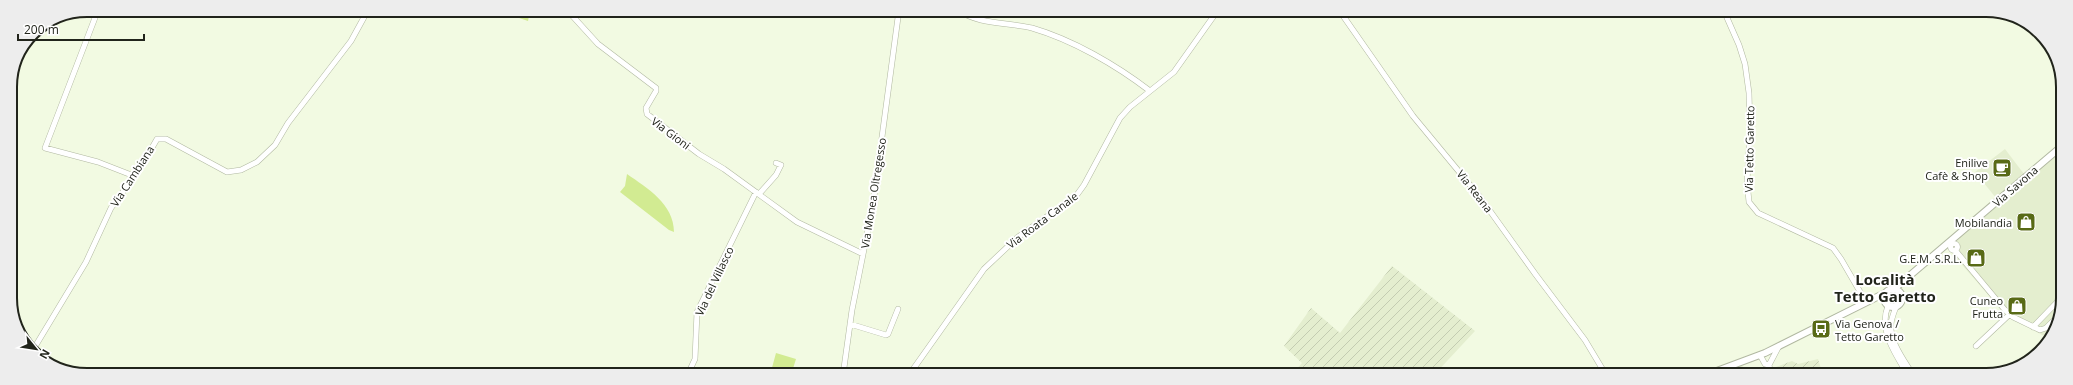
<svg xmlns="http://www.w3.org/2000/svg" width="2073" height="385" font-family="'Open Sans',sans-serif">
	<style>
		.built { fill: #e4eecf }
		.industrial { fill: url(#industrial-furrows) }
		.green { fill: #d2eb92 }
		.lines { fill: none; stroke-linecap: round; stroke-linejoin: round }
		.minor-casing { stroke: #b1b8a1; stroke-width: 6 }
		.major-casing { stroke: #b1b8a1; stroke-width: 8 }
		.minor { stroke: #fff; stroke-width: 5 }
		.major { stroke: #fff; stroke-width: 6 }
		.labels { text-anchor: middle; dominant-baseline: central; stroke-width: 4; stroke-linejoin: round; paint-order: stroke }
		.street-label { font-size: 11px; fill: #21241b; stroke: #fff }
		.poi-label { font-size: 11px; fill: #21241b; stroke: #fff; text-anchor: end }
		.district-label { font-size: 15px; font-weight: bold; fill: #21241b; stroke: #fff }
		.rim { fill: none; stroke: #21241b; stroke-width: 2 }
	</style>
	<defs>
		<pattern id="industrial-furrows" width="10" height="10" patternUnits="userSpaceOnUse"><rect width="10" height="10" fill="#e4eecf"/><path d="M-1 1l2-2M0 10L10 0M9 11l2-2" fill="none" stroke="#c3ccb1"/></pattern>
	</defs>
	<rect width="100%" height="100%" fill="#f2fae2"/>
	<!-- built -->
	<path class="built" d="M2005 149 2024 174 1996 198 1975 172Z
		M2062 151V308L2051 329 2044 336 2006 315 1949 250 1948 247Z"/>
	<!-- industrial -->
	<path class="industrial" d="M1392 266 1475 331 1434 375H1291L1302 363 1284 346 1311 308 1340 333Z
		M1818 359 1823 375H1754L1792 361 1798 364Z
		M1742 365 1746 375H1718Z"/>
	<!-- green -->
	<path class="green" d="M496 10H514L529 16 528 21Z
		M627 174C647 188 674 204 674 232L669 230 620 192 625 186Z
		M776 353 796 359 791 375H770Z"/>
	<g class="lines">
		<defs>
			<path id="minor" d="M98 10 45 148 98 162 134 176
				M567 10 598 44 656 88V91L646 108 647 114 699 154 724 169 797 222 863 254
				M958 10C979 25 1008 22 1032 28 1073 40 1116 65 1150 91
				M1339 10 1413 116 1480 197 1536 275 1585 340 1606 375
				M1724 11 1739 45 1745 64 1749 93 1750 132 1747 181 1749 202 1758 213 1833 248 1841 259 1866 302
				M759 194 776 175 781 165 776 163
				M1950.5 247a3.5 3.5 0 1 1 7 0a3.5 3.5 0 1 1-7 0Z
				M1955 250 2005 310 2013 317 2040 330 2046 328 2058 316
				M1888 306C1878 330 1896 355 1908 375
				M1896 307C1894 312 1892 317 1891 323 1889 341 1904 360 1913 375
				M850 324 886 335 888 334 898 309
				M2033 327 2062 297
				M1976 346 2010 314
				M33 350 86 262 111 208 141 167 157 139H166L227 172 241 170 257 162 275 145 288 123 351 41 368 10
				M1760 355 1765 364 1769 365
				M688 374 695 359 697 312 756 192
				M843 375 852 310 873 204 899 10
				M909 375 984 269 1018 237 1076 196 1084 185 1120 118 1130 107 1174 72 1218 10
				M1771 375 1769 365 1779 346"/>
			<path id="major" d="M1884 298a9 9 0 1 1 18 0a9 9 0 1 1-18 0Z
				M1894 289 2062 146
				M1706 375 1765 353 1885 293"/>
		</defs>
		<!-- minor casing -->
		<use href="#minor" class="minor-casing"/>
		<!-- major casing -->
		<use href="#major" class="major-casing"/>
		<!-- minor -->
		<use href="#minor" class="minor"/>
		<!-- major -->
		<use href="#major" class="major"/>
	</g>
	<!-- icons -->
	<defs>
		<symbol id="cafe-square" viewBox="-11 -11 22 22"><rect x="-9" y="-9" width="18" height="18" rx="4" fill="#586a16" stroke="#fff"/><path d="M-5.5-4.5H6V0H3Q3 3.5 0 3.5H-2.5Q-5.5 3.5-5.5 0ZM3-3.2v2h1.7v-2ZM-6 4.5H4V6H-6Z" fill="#fff"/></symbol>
		<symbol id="shop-square" viewBox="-11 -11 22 22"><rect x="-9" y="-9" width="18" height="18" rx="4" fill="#586a16" stroke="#fff"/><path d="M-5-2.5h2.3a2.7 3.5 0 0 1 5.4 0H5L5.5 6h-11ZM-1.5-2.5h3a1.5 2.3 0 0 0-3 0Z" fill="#fff"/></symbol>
		<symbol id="bus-square" viewBox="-11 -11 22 22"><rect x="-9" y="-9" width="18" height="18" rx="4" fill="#586a16" stroke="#fff"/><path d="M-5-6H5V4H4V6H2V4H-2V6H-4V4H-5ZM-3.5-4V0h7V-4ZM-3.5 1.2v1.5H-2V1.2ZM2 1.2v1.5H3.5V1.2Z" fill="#fff"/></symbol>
	</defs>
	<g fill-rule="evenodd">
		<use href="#cafe-square" x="1991" y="157" width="22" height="22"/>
		<use href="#shop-square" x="2015" y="211" width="22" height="22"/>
		<use href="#shop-square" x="1965" y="247" width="22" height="22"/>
		<use href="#shop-square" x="2006" y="295" width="22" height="22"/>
		<use href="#bus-square" x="1810" y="318" width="22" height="22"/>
	</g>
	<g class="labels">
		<!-- street labels -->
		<g class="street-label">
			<text transform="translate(671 133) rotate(37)">Via Gioni</text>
			<text transform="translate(1749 149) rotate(-89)">Via Tetto Garetto</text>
			<text transform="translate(132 176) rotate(-57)">Via Cambiana</text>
			<text transform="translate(2015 186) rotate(-41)">Via Savona</text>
			<text transform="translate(1475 191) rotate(52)">Via Reana</text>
			<text transform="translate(873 193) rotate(-81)">Via Monea Oltregesso</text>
			<text transform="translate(1042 220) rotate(-37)">Via Roata Canale</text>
			<text transform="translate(714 281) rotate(-65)">Via del Villasco</text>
		</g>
		<!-- poi labels -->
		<g class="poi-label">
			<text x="1988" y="162">Enilive<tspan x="1988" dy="13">Cafè &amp; Shop</tspan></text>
			<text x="2012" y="222">Mobilandia</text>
			<text x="1962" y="258">G.E.M. S.R.L.</text>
			<text x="2003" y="300">Cuneo<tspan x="2003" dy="13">Frutta</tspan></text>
			<text x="1835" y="323" text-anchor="start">Via Genova /<tspan x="1835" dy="13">Tetto Garetto</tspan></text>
		</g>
		<!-- district labels -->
		<g class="district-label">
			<text x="1885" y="279">Località<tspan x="1885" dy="17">Tetto Garetto</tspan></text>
		</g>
	</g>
	<!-- crop -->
	<path d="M0 0H2073V385H0ZM87 17H1986A70 70 0 0 1 2056 87V298A70 70 0 0 1 1986 368H87A70 70 0 0 1 17 298V87A70 70 0 0 1 87 17Z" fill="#ededed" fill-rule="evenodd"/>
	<path class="rim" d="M87 17H1986A70 70 0 0 1 2056 87V298A70 70 0 0 1 1986 368H87A70 70 0 0 1 17 298V87A70 70 0 0 1 87 17Z"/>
	<!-- north arrow -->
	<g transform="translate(36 349) rotate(120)" stroke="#ffffff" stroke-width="3" paint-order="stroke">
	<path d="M0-3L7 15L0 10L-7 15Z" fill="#21241b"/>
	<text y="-6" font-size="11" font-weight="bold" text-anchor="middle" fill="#21241b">N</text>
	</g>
	<!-- scale -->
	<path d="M18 34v6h126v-6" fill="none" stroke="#21241b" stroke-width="2"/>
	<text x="24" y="34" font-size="12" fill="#21241b" stroke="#ffffff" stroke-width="3" paint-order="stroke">200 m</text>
</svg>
